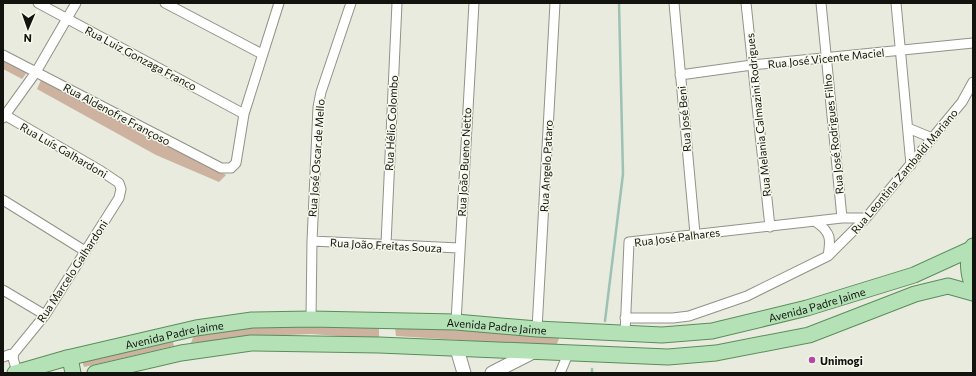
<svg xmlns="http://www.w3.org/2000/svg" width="976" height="376" font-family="Commissioner,sans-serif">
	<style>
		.green { fill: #ccb29f }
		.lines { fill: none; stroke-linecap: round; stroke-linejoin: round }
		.stream { stroke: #9cc1b5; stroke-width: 2.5 }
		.street-casing { stroke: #909387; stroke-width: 11 }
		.secondary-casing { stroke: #909387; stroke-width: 15 }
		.primary-casing { stroke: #5b8d5c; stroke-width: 17 }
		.street { stroke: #fff; stroke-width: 9 }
		.secondary { stroke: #fff; stroke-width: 13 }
		.primary { stroke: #b4e2b6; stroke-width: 15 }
		.poi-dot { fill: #b446a5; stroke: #f5f8eb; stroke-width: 1.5 }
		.labels { text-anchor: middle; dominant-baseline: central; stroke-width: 3; stroke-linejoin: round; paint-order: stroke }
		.street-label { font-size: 11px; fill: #12130f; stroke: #f5f8eb }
		.poi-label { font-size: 11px; font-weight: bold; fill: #12130f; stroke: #f5f8eb; text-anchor: start }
	</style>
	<rect width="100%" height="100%" fill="#e8ebde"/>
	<!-- green -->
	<path class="green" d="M3 58 28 71 22 79 3 69Z
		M42 78 226 175 219 182 156 155 37 89Z
		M251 324H379V339L311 334 244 337 191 343 194 335Z
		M395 327 560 336 556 346 396 336Z
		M172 337 174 346 84 367 82 360Z"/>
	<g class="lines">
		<!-- stream -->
		<path class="stream" d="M605 321 623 174 619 3
			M592 373V369"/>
		<defs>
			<path id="street" d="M38 3 244 114
				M165 3 262 54
				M674 3 695 234
				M746 3 770 227
				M821 3 842 218
				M896 3 911 165
				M3 55 221 168H231L236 163 244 114 279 3
				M680 75 752 65 973 43
				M3 114 101 171 119 183 121 189 119 198 45 315 14 353 13 358 17 372
				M3 118 36 72 76 3
				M908 128 932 138
				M3 200 85 251
				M816 222C831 232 831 239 828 256
				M312 241 459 248
				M386 244 397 3
				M3 290 45 315
				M625 318H673L689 316 747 296 828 256 866 218 962 102 973 82
				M311 319 312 241 318 107 321 92 351 3
				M456 322 474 3
				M537 329 555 3
				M625 334 629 242 842 218H866
				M3 357 14 353
				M560 373 568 354"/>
			<path id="secondary" d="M457 349 464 373
				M492 373 535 351"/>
			<g id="primary">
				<path d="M973 246C966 258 968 274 973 286"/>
				<path d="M67 358 71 363 73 373"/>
				<path id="s1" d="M15 373 67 358 196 328 252 320 311 319 456 322 537 329 662 335 712 331 807 308 914 275 971 249"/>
				<path d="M95 373 181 353 251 343 379 345 668 357 716 353 809 335 915 294 948 286 973 293"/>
			</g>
		</defs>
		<!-- street casing -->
		<use href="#street" class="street-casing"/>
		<!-- secondary casing -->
		<use href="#secondary" class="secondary-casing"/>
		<!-- primary casing -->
		<use href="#primary" class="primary-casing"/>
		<!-- street -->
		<use href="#street" class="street"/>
		<!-- secondary -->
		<use href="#secondary" class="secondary"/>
		<!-- primary -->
		<use href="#primary" class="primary"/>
	</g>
	<!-- markers -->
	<circle class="poi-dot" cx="812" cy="360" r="4"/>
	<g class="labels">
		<!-- street labels -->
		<g class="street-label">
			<text transform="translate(141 58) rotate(28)">Rua Luiz Gonzaga Franco</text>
			<text transform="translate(826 58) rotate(-6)">Rua José Vicente Maciel</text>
			<text transform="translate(117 114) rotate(28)">Rua Aldenofre Françoso</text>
			<text transform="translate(758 115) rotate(-96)">Rua Melania Calmazini Rodrigues</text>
			<text transform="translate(684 119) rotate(-95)">Rua José Beni</text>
			<text transform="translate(391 123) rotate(-87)">Rua Hélio Colombo</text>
			<text transform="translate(833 134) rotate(-96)">Rua José Rodrigues Filho</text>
			<text transform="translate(64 150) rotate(30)">Rua Luís Galhardoni</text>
			<text transform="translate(316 158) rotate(-86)">Rua José Oscar de Mello</text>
			<text transform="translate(464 162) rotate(-87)">Rua João Bueno Netto</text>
			<text transform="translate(546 166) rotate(-87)">Rua Angelo Pataro</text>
			<text transform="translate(904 171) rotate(-50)">Rua Leontina Zambaldi Mariano</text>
			<text transform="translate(677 237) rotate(-7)">Rua José Palhares</text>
			<text transform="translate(386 245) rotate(3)">Rua João Freitas Souza</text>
			<text transform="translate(72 271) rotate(-57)">Rua Marcelo Galhardoni</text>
			<text stroke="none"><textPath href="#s1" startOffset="812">Avenida Padre Jaime</textPath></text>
			<text stroke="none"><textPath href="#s1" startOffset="488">Avenida Padre Jaime</textPath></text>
			<text stroke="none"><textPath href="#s1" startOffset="164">Avenida Padre Jaime</textPath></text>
		</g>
		<!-- poi labels -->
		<g class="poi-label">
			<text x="820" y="360">Unimogi</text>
		</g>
	</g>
	<!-- border -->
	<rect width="976" height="376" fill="none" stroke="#12130f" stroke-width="8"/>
	<!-- north arrow -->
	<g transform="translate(28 28) rotate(182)" stroke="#f5f8eb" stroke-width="3" paint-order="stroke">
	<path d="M0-3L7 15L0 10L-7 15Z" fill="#12130f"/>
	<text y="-6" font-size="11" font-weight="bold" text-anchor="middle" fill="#12130f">N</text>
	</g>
</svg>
